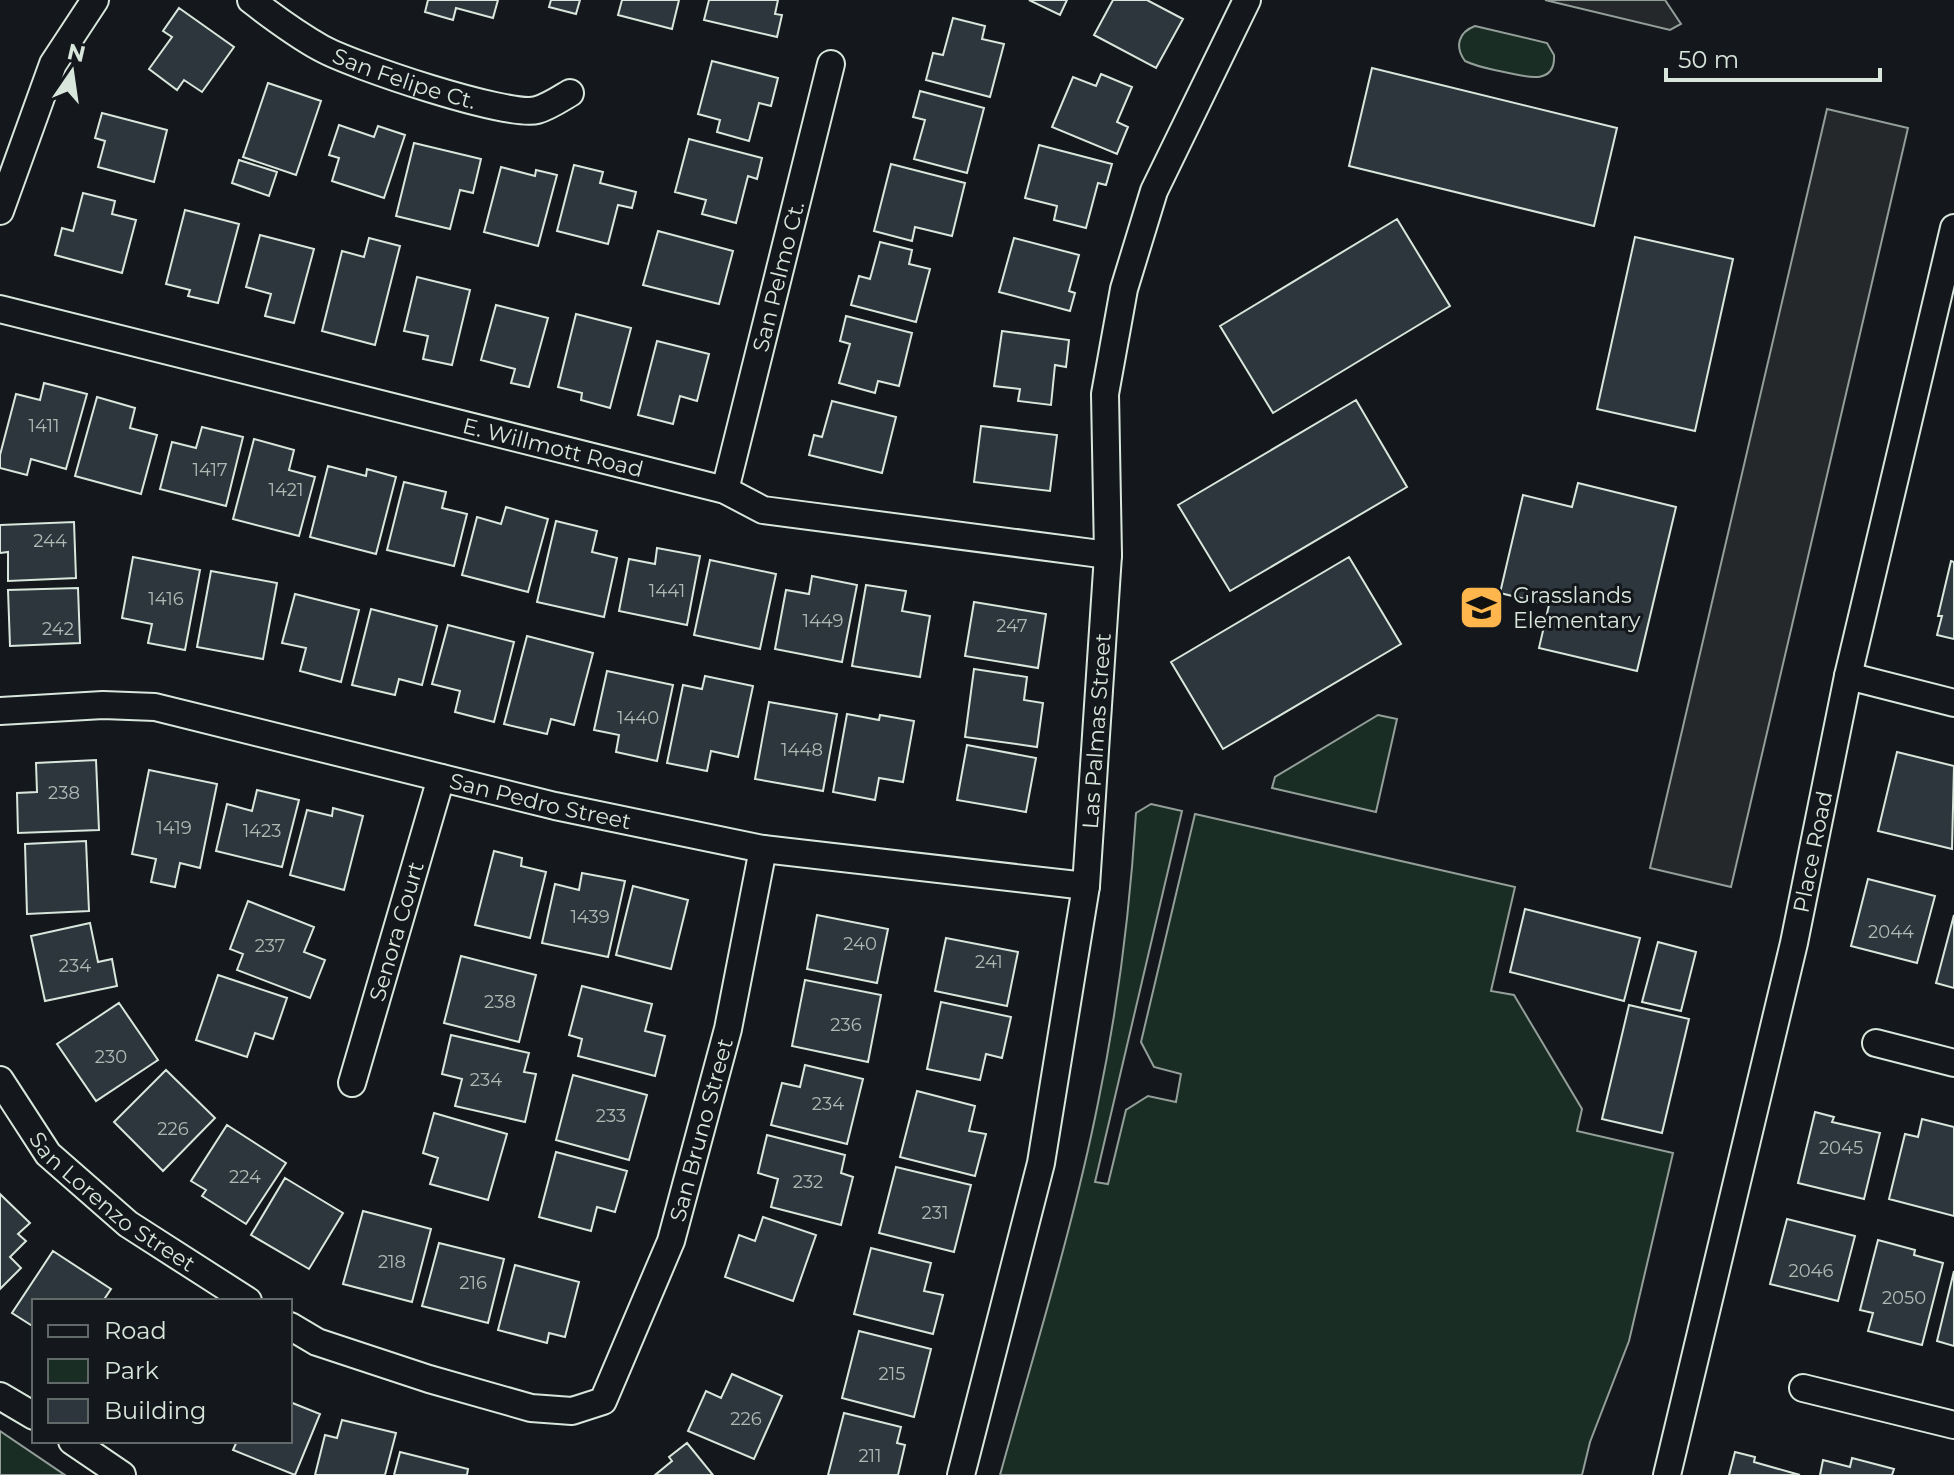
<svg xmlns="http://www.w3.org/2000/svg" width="1954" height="1475" font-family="Montserrat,sans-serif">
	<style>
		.green { fill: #1a2d24; stroke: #939e99; stroke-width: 2 }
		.parking { fill: #24282b; stroke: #939e99; stroke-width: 2 }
		.building { fill: #2c363c; stroke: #d8e6dc; stroke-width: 2 }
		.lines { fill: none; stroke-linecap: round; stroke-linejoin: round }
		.minor-casing { stroke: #d8e6dc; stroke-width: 30 }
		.minor { stroke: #14181c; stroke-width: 26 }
		.labels { text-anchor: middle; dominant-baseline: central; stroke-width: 6; stroke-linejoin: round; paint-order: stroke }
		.number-label { font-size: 18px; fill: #adbab4 }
		.street-label { font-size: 22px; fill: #d8e6dc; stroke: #14181c }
		.poi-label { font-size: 22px; fill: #d8e6dc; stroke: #14181c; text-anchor: start }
	</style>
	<rect width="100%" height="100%" fill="#14181c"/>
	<!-- green -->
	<path class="green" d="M1475 26 1547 43 1554 55C1556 87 1523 76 1504 72 1491 69 1477 67 1465 61 1454 46 1459 32 1475 26Z
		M1378 715 1397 719 1376 812 1272 788 1275 777Z
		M1151 804 1182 811 1095 1182 1108 1184 1126 1110 1148 1096 1176 1102 1181 1074 1154 1067 1141 1042 1195 814 1515 887 1491 991 1514 995 1582 1109 1577 1131 1673 1153 1629 1341 1590 1442 1582 1475H1000C1034 1352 1073 1228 1098 1103 1118 1007 1130 910 1136 813Z
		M0 1431 65 1475H0Z"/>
	<!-- parking -->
	<path class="parking" d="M1545 0H1665L1681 24 1670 30Z
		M1827 109 1908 128 1731 887 1650 868Z"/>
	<!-- building -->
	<path class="building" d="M428 0H498L493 18 456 8 453 20 425 12Z
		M551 0H580L576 14 549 7Z
		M622 0H679L672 29 618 15Z
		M709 0H778L775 14 782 15 777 37 704 20Z
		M1029 0H1067L1060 15Z
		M1113 0H1147L1183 19 1156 68 1094 35Z
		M179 8 234 47 202 92 184 80 177 90 149 69 172 37 163 31Z
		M953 18 985 26 982 39 1004 44 990 97 926 80 933 53 943 55Z
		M712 61 778 78 771 106 759 103 749 141 717 132 720 120 698 114Z
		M1372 68 1617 128 1594 226 1349 166Z
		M1101 74 1132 87 1117 122 1128 127 1117 154 1052 127 1073 77 1096 86Z
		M268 83 321 101 296 175 243 157Z
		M920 91 984 108 967 173 914 159 925 120 913 117Z
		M102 113 167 130 154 182 98 167 105 141 95 138Z
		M339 125 374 137 378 126 405 135 384 198 332 181 339 158 329 155Z
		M689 139 762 158 757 179 748 176 736 223 702 214 706 200 675 192Z
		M414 143 481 159 473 193 460 190 450 229 396 216Z
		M1039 145 1112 164 1106 185 1098 183 1086 228 1054 220 1057 206 1025 198Z
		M239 160 277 172 269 196 232 183Z
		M891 164 965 183 952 236 915 227 912 241 874 231Z
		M574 165 603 172 600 183 636 192 632 208 618 205 608 244 557 231Z
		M501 167 535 176 536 170 557 175 538 246 484 232Z
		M83 193 115 201 112 214 136 220 122 273 55 255 62 228 73 231Z
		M185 210 239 224 218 303 188 296 190 290 166 284Z
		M1397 219 1450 306 1273 413 1220 326Z
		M658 231 733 251 719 304 643 285Z
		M260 235 314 249 294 323 265 316 271 294 246 287Z
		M1635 237 1733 259 1695 431 1597 409Z
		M369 238 400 246 375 345 322 331 342 251 364 257Z
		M1014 238 1079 255 1069 291 1075 293 1070 311 999 292Z
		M880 242 912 250 909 264 930 269 916 322 851 305 859 276 870 279Z
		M417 277 470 290 452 365 423 359 428 336 404 331Z
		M496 305 548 318 529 387 511 383 515 369 481 360Z
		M576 314 631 328 610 408 581 400 582 393 558 387Z
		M846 316 912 333 899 386 878 381 875 393 839 383 850 344 840 341Z
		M1002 331 1069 340 1066 367 1055 365 1051 405 1018 401 1020 389 994 386Z
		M657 341 709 354 697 401 680 396 673 424 638 415Z
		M44 383 87 394 66 469 31 459 27 475 0 468V455L16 394 40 400Z
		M97 397 135 408 130 428 157 435 141 494 75 476Z
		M1356 400 1407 487 1230 591 1178 505Z
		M832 401 896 417 882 473 809 455 814 435 822 437Z
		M981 426 1057 435 1050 491 974 482Z
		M202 427 243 437 226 506 160 489 172 442 196 448Z
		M254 439 294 450 289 470 315 477 299 536 233 519Z
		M328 466 366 476 367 469 396 477 376 554 310 537Z
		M404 482 446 492 442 508 467 514 454 566 387 550Z
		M1578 483 1676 507 1637 671 1539 648 1549 605 1500 593 1523 495 1572 507Z
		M506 507 548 519 528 592 462 575 477 517 501 524Z
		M556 521 597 531 592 552 617 558 604 617 537 602Z
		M74 522 76 578 8 581V552L0 553V525Z
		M657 548 700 556 687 625 619 611 629 559 655 564Z
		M133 557 200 570 185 650 148 643 152 624 122 618Z
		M1349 557 1401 644 1223 749 1171 662Z
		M710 560 776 574 760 649 694 635Z
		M1951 561 1954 562V639L1937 635 1942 616H1938Z
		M211 571 277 583 263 659 197 647Z
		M812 576 857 585 842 662 775 649 786 590 809 594Z
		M866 585 906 591 902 611 930 616 920 677 852 666Z
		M78 588 80 643 10 646 8 590Z
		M295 594 359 610 341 682 300 671 306 648 282 643Z
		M974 602 1046 614 1038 668 965 656Z
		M371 609 437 626 422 685 399 679 395 695 352 685Z
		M448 625 514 642 494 722 455 712 460 691 432 684Z
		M527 636 593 653 574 725 551 719 547 734 504 724Z
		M974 669 1027 677 1024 700 1043 703 1037 747 965 737Z
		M607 671 673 685 657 761 616 752 619 735 594 730Z
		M705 676 753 686 738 757 711 751 707 771 667 763 683 685 702 689Z
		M769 702 837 714 823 791 755 779Z
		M847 714 879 720 880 715 914 721 903 782 879 778 875 800 833 792Z
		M967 745 1036 758 1026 812 957 800Z
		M1897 752 1954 766 1952 849 1878 831Z
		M96 760 99 830 18 833 17 793 37 792 36 763Z
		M149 770 217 784 200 868 180 863 175 887 151 882 156 859 132 854Z
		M257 790 299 800 282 867 216 851 227 804 252 811Z
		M333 808 363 816 344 890 290 875 307 810 332 816Z
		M86 841 89 911 27 914 25 844Z
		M494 851 522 858 521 866 546 872 530 938 475 925Z
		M582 873 625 881 608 957 542 943 555 884 579 890Z
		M1868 879 1935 896 1917 963 1851 946Z
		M633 886 688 900 671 969 616 955Z
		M248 901 314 927 304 952 325 960 310 998 237 970 243 954 230 949Z
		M1525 909 1640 938 1624 1001 1510 972Z
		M817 915 888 929 877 983 807 969Z
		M1954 915V988L1936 983Z
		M90 923 98 962 112 959 117 986 45 1001 31 936Z
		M946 938 1018 952 1007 1006 935 991Z
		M1658 942 1696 952 1681 1011 1642 1002Z
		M461 956 536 975 519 1042 444 1023Z
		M218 975 287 998 273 1039 255 1033 247 1057 196 1040Z
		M805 980 881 995 868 1062 792 1046Z
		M582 986 652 1004 645 1031 665 1036 655 1076 578 1056 582 1039 569 1035Z
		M941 1002 1011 1017 1002 1058 986 1054 980 1080 927 1069Z
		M119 1003 158 1060 96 1101 57 1044Z
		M1629 1005 1689 1019 1662 1133 1602 1119Z
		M451 1035 529 1053 524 1072 536 1074 525 1122 455 1106 462 1079 442 1074Z
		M805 1065 863 1079 847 1144 771 1125 782 1083 800 1087Z
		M166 1070 215 1118 163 1171 114 1122Z
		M573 1075 647 1095 629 1160 556 1140Z
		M917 1091 975 1106 969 1131 986 1134 975 1176 900 1157Z
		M1815 1112 1834 1117 1832 1122 1880 1133 1864 1199 1798 1183Z
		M434 1113 507 1134 488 1200 430 1184 438 1158 423 1153Z
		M1922 1119 1954 1127V1216L1889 1199 1905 1134 1918 1137Z
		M227 1125 286 1163 246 1224 202 1196 206 1190 191 1181Z
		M767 1135 845 1155 841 1173 853 1177 841 1225 771 1207 778 1179 758 1173Z
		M556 1152 627 1171 615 1212 597 1207 591 1231 539 1217Z
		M896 1167 971 1185 954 1252 879 1233Z
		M285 1178 343 1213 309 1269 251 1235Z
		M0 1194 30 1223 18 1234 26 1241 10 1257 21 1268 0 1289Z
		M363 1211 431 1229 412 1302 343 1284Z
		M763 1217 816 1235 793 1301 725 1277 739 1235 755 1241Z
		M1787 1219 1855 1236 1838 1301 1770 1284Z
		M1878 1240 1915 1250 1914 1255 1943 1263 1922 1345 1868 1331 1873 1313 1860 1310Z
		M439 1243 504 1259 488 1323 422 1306Z
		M871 1248 931 1263 924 1291 943 1295 933 1334 854 1314Z
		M53 1251 111 1289 103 1301H34V1327L12 1313Z
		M515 1265 579 1282 565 1337 549 1333 547 1343 498 1330Z
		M1954 1271V1346L1937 1341Z
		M859 1331 931 1349 914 1417 842 1398Z
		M732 1374 782 1396 754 1459 688 1431 706 1391 721 1398Z
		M290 1402 320 1414 295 1475 233 1450 237 1441H290Z
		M844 1413 901 1427 897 1443 905 1445 898 1475H828Z
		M342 1420 396 1433 385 1475H315L325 1435 337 1438Z
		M687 1443 713 1475H655L672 1461 669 1457Z
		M400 1452 468 1469 467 1475H394Z
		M1735 1452 1755 1457 1754 1462 1800 1475H1729Z
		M1852 1458 1894 1469 1892 1475H1820L1823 1460 1850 1467Z"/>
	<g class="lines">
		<defs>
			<g id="minor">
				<path id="s1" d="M251 0C273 17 296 34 321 48 351 65 508 118 537 110 548 107 560 99 570 93"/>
				<path d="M0 211 53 64 95 0"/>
				<path id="s2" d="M0 309 725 490 763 510 1108 555"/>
				<path id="s3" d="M725 490 831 64"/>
				<path d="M1848 676 1954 703"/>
				<path id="s4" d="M0 711 103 705 155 707 555 806 763 849 1086 886"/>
				<path d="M1876 1043 1954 1063"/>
				<path id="s5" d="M0 1080 48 1154 128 1224 248 1301"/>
				<path id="s6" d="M352 1083 441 778"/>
				<path id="s7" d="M290 1326 317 1342 429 1379 531 1408 572 1411 603 1401 671 1241 728 1029 763 849"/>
				<path d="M1803 1388 1954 1425"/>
				<path d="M0 1396 34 1416"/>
				<path d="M72 1441 122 1475"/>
				<path id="s8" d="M961 1475 1041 1163 1086 886 1108 555 1105 394 1124 289 1154 191 1247 0"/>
				<path id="s9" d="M1667 1475 1794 943 1848 676 1954 228"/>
			</g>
		</defs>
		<!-- minor casing -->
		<use href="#minor" class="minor-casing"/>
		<!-- minor -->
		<use href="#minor" class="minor"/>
	</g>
	<!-- icons -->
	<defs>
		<symbol id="school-square" viewBox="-11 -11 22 22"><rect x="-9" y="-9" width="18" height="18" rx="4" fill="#ffb74d" stroke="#14181c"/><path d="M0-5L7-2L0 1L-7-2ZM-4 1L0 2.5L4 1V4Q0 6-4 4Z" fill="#111"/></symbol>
	</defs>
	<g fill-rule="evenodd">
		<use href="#school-square" x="1456" y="582" width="51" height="51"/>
	</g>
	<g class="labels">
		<!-- number labels -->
		<g class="number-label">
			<text x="44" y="426">1411</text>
			<text x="210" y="470">1417</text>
			<text x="286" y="490">1421</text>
			<text x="50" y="541">244</text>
			<text x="667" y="591">1441</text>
			<text x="166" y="599">1416</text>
			<text x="823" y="621">1449</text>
			<text x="1012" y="626">247</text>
			<text x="58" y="629">242</text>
			<text x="638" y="718">1440</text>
			<text x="802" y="750">1448</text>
			<text x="64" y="793">238</text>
			<text x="174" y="828">1419</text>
			<text x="262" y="831">1423</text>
			<text x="590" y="917">1439</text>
			<text x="1891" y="932">2044</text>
			<text x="860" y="944">240</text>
			<text x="270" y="946">237</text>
			<text x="989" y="962">241</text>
			<text x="75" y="966">234</text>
			<text x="500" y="1002">238</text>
			<text x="846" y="1025">236</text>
			<text x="111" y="1057">230</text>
			<text x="486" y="1080">234</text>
			<text x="828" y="1104">234</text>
			<text x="611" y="1116">233</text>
			<text x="173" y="1129">226</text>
			<text x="1841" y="1148">2045</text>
			<text x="245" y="1177">224</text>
			<text x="808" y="1182">232</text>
			<text x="935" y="1213">231</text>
			<text x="392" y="1262">218</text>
			<text x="1811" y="1271">2046</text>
			<text x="473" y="1283">216</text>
			<text x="1904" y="1298">2050</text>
			<text x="892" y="1374">215</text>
			<text x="746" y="1419">226</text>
			<text x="870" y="1456">211</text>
		</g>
		<!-- street labels -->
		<g class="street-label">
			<text stroke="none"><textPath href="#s1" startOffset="174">San Felipe Ct.</textPath></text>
			<text stroke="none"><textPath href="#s3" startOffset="220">San Pelmo Ct.</textPath></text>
			<text stroke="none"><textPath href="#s2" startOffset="570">E. Willmott Road</textPath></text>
			<text stroke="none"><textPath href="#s8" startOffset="758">Las Palmas Street</textPath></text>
			<text stroke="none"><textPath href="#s4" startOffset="552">San Pedro Street</textPath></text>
			<text stroke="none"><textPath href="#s9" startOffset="640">Place Road</textPath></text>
			<text stroke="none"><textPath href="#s6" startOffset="158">Senora Court</textPath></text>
			<text stroke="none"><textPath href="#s7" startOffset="618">San Bruno Street</textPath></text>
			<text stroke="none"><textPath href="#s5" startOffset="168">San Lorenzo Street</textPath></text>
		</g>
		<!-- poi labels -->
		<g class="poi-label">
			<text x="1513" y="595">Grasslands<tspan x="1513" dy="25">Elementary</tspan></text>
		</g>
	</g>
	<!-- legend -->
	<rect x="32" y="1299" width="260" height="144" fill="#14181c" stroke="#626a69" stroke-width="2"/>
	<rect x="48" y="1325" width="40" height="12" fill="#14181c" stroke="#626a69" stroke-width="2"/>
	<text x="104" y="1339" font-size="24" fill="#d8e6dc">Road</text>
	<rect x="48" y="1359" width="40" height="24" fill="#1a2d24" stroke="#626a69" stroke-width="2"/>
	<text x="104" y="1379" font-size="24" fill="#d8e6dc">Park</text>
	<rect x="48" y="1399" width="40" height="24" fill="#2c363c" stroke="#626a69" stroke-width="2"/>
	<text x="104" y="1419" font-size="24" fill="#d8e6dc">Building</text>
	<!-- north arrow -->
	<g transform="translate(72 72) rotate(13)" stroke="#14181c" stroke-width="6" paint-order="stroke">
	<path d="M0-6L14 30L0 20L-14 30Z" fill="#d8e6dc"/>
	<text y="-12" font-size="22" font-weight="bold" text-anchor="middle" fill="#d8e6dc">N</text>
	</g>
	<!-- scale -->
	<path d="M1666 68v12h214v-12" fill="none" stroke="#d8e6dc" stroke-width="4"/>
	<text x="1678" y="68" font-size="24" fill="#d8e6dc" stroke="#14181c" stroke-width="6" paint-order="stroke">50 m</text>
</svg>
